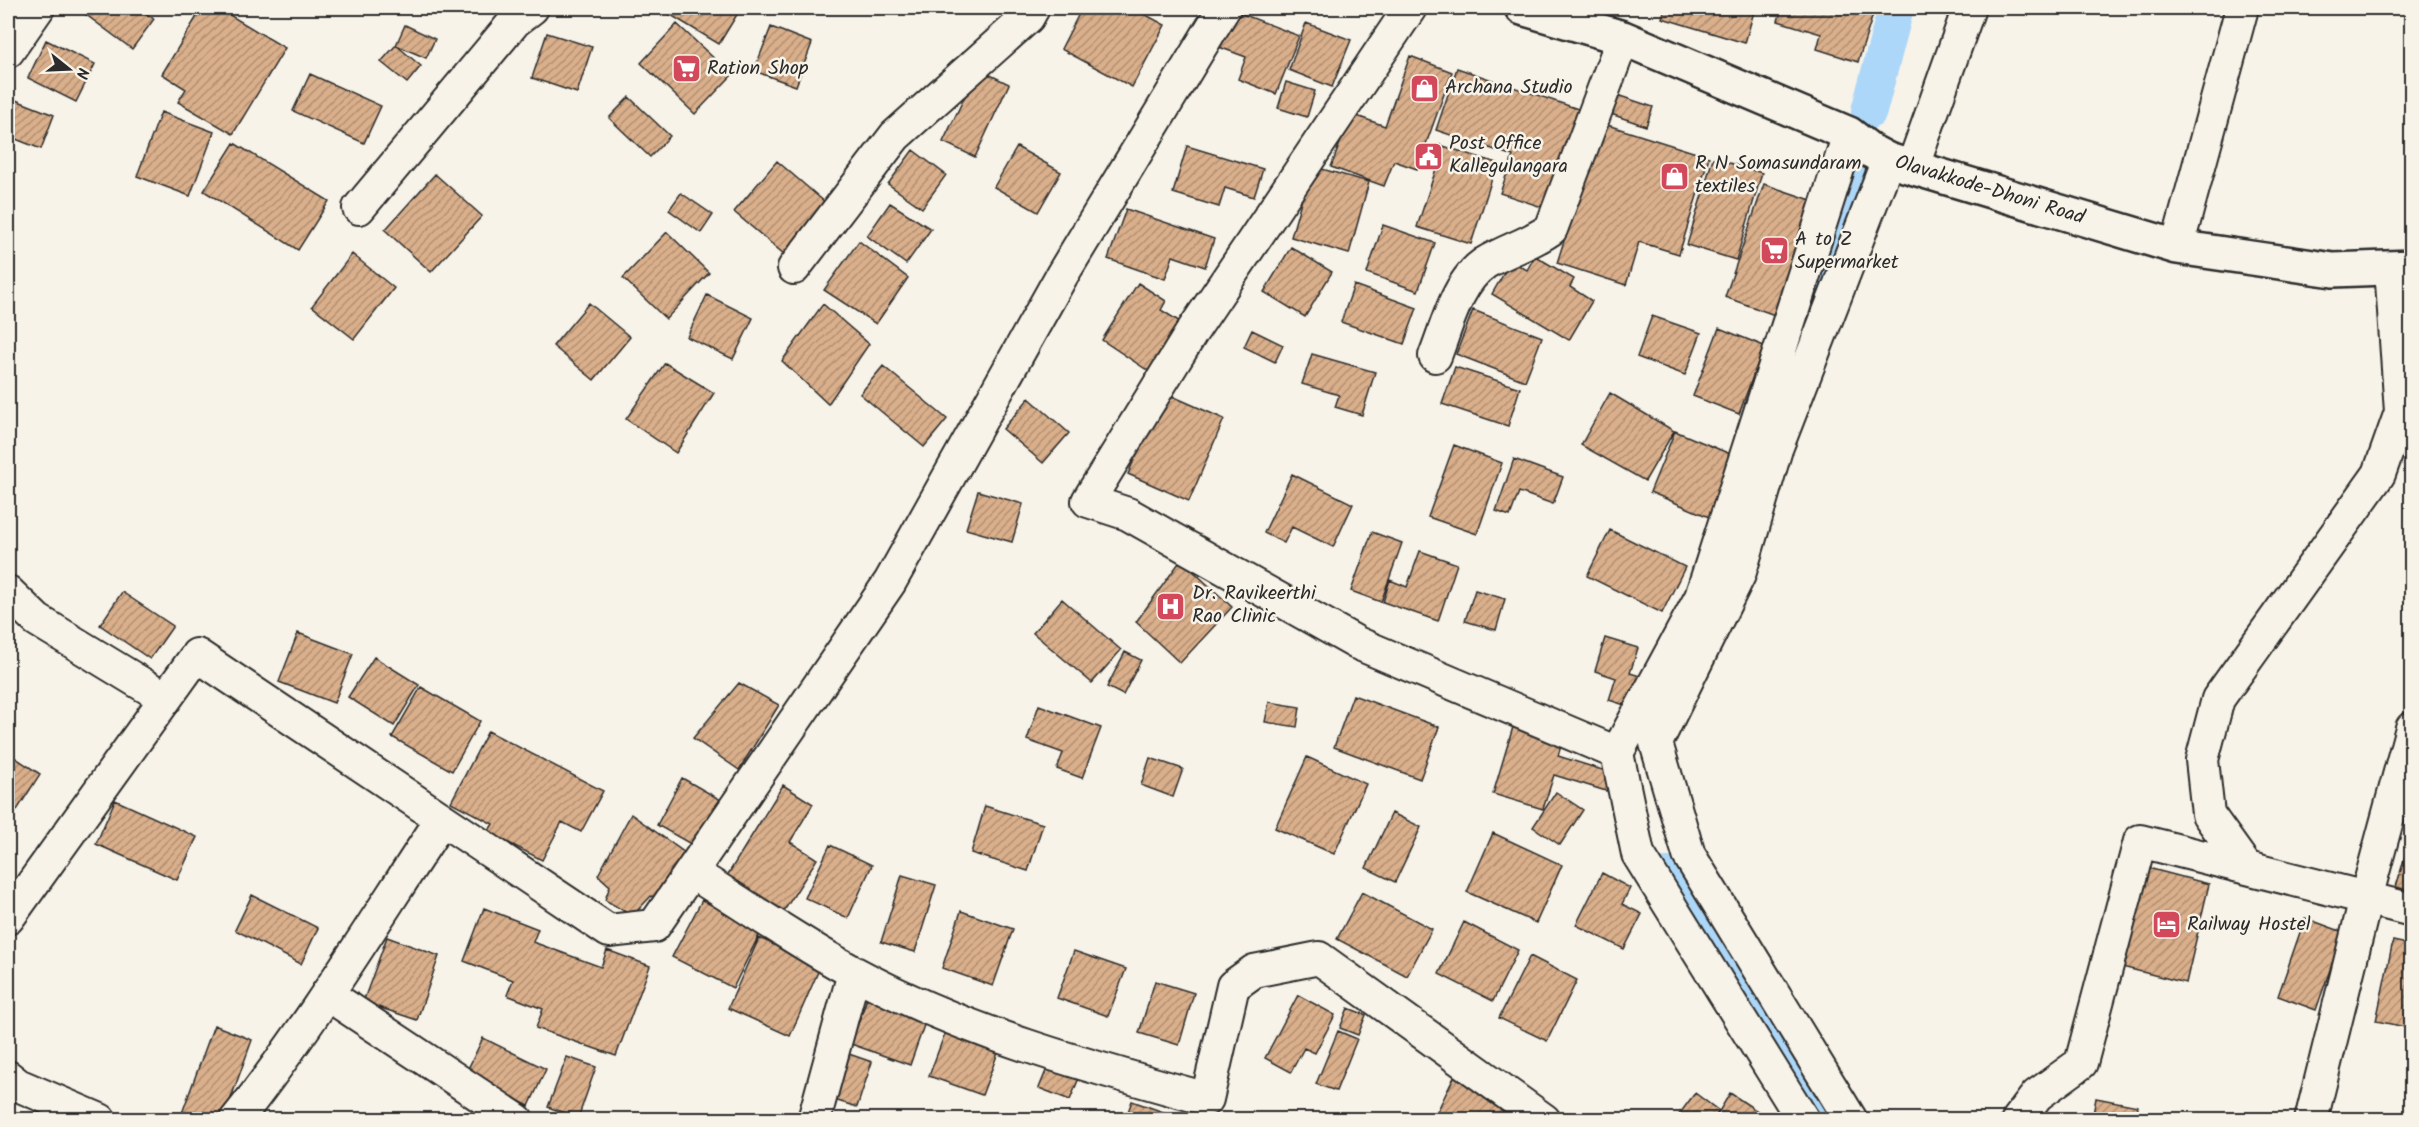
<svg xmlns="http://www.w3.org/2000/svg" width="2419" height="1127" font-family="Kalam,sans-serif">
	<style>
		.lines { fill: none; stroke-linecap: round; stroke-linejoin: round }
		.canal { stroke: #add7f8; stroke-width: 36 }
		.building { fill: url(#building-hatch); stroke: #2b2b2b; stroke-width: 1.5 }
		.street-casing { stroke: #2b2b2b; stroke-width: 36 }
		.secondary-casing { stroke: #2b2b2b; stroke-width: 38 }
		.street { stroke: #f7f3e8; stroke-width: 32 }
		.secondary { stroke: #f7f3e8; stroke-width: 33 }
		.labels { text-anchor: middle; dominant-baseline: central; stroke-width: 5; stroke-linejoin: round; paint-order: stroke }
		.poi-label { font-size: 20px; fill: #2b2b2b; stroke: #f7f3e8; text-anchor: start }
		.street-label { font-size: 20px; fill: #2b2b2b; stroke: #f7f3e8 }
	</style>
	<defs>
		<pattern id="building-hatch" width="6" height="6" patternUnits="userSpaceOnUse" patternTransform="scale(1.5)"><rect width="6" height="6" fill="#daaf8b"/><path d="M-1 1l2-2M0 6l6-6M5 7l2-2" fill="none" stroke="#b18f72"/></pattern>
	</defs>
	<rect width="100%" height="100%" fill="#f7f3e8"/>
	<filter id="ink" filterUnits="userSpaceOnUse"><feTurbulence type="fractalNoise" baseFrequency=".0167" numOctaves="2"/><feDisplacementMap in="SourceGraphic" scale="12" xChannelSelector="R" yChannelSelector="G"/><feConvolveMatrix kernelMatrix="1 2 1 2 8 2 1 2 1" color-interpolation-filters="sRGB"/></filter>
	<g filter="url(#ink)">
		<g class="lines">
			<!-- canal -->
			<path class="canal" d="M1869 111 1896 8
				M1803 347 1858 155
				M1668 875 1830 1120"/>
		</g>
		<!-- building -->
		<path class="building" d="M83 8H138L154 19 132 49 81 11Z
			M202 8H218L285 48 233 134 178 102 186 89 162 74Z
			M659 8H741L719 44Z
			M988 8H1022L1020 17Z
			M1082 8H1133L1165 25 1132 87 1061 49Z
			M1227 8 1299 36 1276 94 1238 79 1246 57 1211 44Z
			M1665 8H1755L1745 43 1662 18Z
			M1782 8H1875L1858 62 1817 49 1821 34 1778 21Z
			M1306 23 1351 40 1332 87 1289 70Z
			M677 24 732 75 695 114 641 63Z
			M405 25 435 39 426 58 396 45Z
			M771 27 812 43 796 86 754 71Z
			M547 33 592 47 577 93 532 78Z
			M46 40 95 64 76 102 28 78Z
			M396 45 421 66 407 83 381 62Z
			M1410 56 1452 72 1417 169 1394 161 1384 186 1331 167 1351 114 1385 126Z
			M1457 68 1581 110 1548 209 1500 193 1513 156 1436 130Z
			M978 69 1009 84 975 157 943 142Z
			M310 74 381 106 364 143 293 111Z
			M1286 82 1315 91 1307 117 1278 108Z
			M1611 93 1653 107 1646 126 1605 112Z
			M8 97 54 115 41 149 8 136Z
			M629 97 670 136 650 157 609 118Z
			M161 112 214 132 190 196 137 176Z
			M1601 123 1709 157 1679 254 1639 242 1626 285 1557 263Z
			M234 143 329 201 298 250 204 191Z
			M1440 145 1497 163 1471 244 1417 227 1437 166 1434 164Z
			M1187 146 1263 169 1254 197 1225 188 1219 207 1173 193Z
			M1017 147 1061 172 1038 212 994 187Z
			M913 150 946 175 922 208 888 184Z
			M1713 158 1762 173 1736 260 1687 245Z
			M777 161 833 209 791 260 734 212Z
			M1311 166 1369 182 1349 254 1291 237Z
			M435 174 482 216 431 272 385 230Z
			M1764 184 1823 204 1783 318 1725 297Z
			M681 193 713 215 701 233 669 210Z
			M890 203 931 229 906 264 867 236Z
			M8 204 14 210 8 217Z
			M1126 209 1214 239 1205 267 1173 256 1165 279 1108 259Z
			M1383 225 1435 243 1418 291 1367 273Z
			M667 232 709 273 666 319 623 278Z
			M859 241 908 278 876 324 824 290Z
			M1291 247 1332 272 1305 317 1264 292Z
			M352 254 394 288 354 339 312 306Z
			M1535 256 1574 279 1570 287 1592 301 1569 340 1492 294 1511 261 1527 270Z
			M1138 283 1166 301 1161 310 1182 323 1150 372 1102 340Z
			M1354 285 1417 308 1404 344 1341 322Z
			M707 295 753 318 733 359 687 337Z
			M589 303 630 337 594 380 553 346Z
			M823 304 869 344 828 404 782 361Z
			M1473 310 1542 337 1525 381 1456 354Z
			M1652 316 1701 333 1685 375 1637 357Z
			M1719 328 1764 346 1739 414 1693 396Z
			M1252 330 1283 345 1275 362 1244 347Z
			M1312 354 1375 372 1362 415 1335 407 1339 395 1302 384Z
			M665 363 714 393 676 453 626 419Z
			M883 366 947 419 924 447 860 394Z
			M1455 367 1520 388 1508 426 1442 404Z
			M1163 392 1224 419 1189 501 1128 474Z
			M1610 393 1674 431 1645 481 1581 445Z
			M1029 398 1069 433 1043 463 1003 429Z
			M1675 431 1735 456 1709 517 1650 492Z
			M1454 445 1502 463 1477 534 1428 517Z
			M1514 459 1563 477 1553 504 1519 492 1510 516 1496 511Z
			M1292 474 1353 504 1333 547 1292 527 1284 543 1264 533Z
			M978 491 1023 504 1012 542 966 529Z
			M1610 530 1685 567 1662 613 1587 576Z
			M1372 532 1402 543 1381 602 1351 591Z
			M1420 551 1457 564 1438 621 1383 602 1390 580 1407 587Z
			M1181 560 1232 607 1180 663 1136 622Z
			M1475 590 1505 599 1496 630 1465 621Z
			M122 592 173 626 150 659 100 625Z
			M1062 599 1121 650 1092 683 1033 633Z
			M298 633 353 654 334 703 279 682Z
			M1605 638 1638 648 1630 673 1640 676 1631 707 1609 700 1616 678 1595 671Z
			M1125 652 1141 660 1123 695 1107 687Z
			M374 657 419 685 394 726 348 697Z
			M739 683 779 705 739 770 693 738Z
			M421 687 480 721 452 771 392 737Z
			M1353 695 1439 727 1420 779 1334 747Z
			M1269 702 1300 707 1297 727 1265 722Z
			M1039 705 1101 728 1082 778 1057 769 1063 753 1027 740Z
			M1513 727 1562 742 1558 756 1612 773 1606 791 1554 775 1543 809 1493 794Z
			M488 731 603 791 581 832 562 822 542 860 488 832 493 824 451 802Z
			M8 753 40 774 12 818 8 815Z
			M1307 757 1366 784 1334 854 1275 828Z
			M1150 758 1183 769 1173 797 1141 785Z
			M682 778 721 800 696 847 657 825Z
			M783 785 813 804 790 842 817 859 782 914 725 879Z
			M1556 792 1583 810 1560 845 1533 827Z
			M115 800 197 837 177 880 96 844Z
			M985 806 1043 824 1028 871 971 853Z
			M1392 813 1421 827 1395 882 1366 868Z
			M631 814 685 853 671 870 675 878 658 898 651 896 636 912 629 914 605 900 610 886 598 875Z
			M2412 832V891L2396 887Z
			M1493 833 1562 865 1536 923 1467 892Z
			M830 845 872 865 848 918 805 898Z
			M2148 868 2209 884 2186 983 2122 967Z
			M1602 873 1630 888 1622 904 1642 914 1624 949 1576 925Z
			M902 875 936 885 915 952 881 942Z
			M1362 892 1432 929 1407 976 1337 939Z
			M252 895 318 928 301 964 235 930Z
			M702 900 761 931 733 988 672 957Z
			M484 908 538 929 533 942 601 967 607 950 650 966 616 1056 536 1028 543 1009 507 995 513 980 464 961Z
			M961 911 1013 929 993 986 942 968Z
			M2305 918 2343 932 2316 1010 2278 996Z
			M1464 922 1518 950 1493 1001 1439 974Z
			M387 937 439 956 417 1020 363 1002Z
			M759 938 821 965 790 1036 728 1008Z
			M2393 941 2412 945 2410 1028 2376 1021Z
			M1074 951 1126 969 1108 1016 1057 998Z
			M1530 956 1577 980 1547 1041 1499 1018Z
			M1155 981 1194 993 1179 1045 1139 1033Z
			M870 990 929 1011 910 1065 851 1044Z
			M1298 995 1335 1015 1315 1053 1304 1048 1291 1072 1265 1058Z
			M1348 1008 1366 1015 1358 1035 1340 1028Z
			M951 1017 1004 1037 982 1095 929 1076Z
			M214 1025 252 1040 223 1120H191L181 1116Z
			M1338 1031 1357 1039 1336 1091 1316 1084Z
			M483 1038 546 1069 529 1106 465 1075Z
			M846 1053 872 1062 857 1107 831 1099Z
			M567 1057 596 1067 578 1118 548 1107Z
			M1048 1066 1079 1078 1070 1100 1039 1088Z
			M1458 1069 1512 1097 1501 1120H1433Z
			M1695 1093 1719 1111 1713 1120H1675Z
			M1730 1093 1771 1120H1714Z
			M2096 1098 2138 1106 2136 1120H2092Z
			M1132 1101 1186 1120H1125Z"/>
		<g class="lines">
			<defs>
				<path id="street" d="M1410 8 1192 332 1088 501 1128 514 1357 643 1617 753
					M8 51 38 8
					M1913 166 1969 8
					M359 208 515 21 532 8
					M2177 247 2242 8
					M794 268 895 136 1028 17 1033 8
					M2391 268 2401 412 2412 416
					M1435 356C1447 326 1457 282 1485 263 1506 250 1530 244 1551 229L1623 38
					M8 592 37 620 165 698
					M2246 867 2208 814 2202 760 2218 699 2379 474 2401 412
					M691 872C745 905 799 943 855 973 964 1032 1087 1066 1207 1099L1233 986 1254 971 1319 958 1544 1120
					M8 918 197 655 609 931 654 926 890 582 1062 275 1224 8
					M327 994 517 1120
					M8 1077 18 1085 100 1120
					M236 1120C312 1024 375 920 442 819
					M814 1120 854 973
					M1803 1120 1638 854 1617 753 1701 597 1849 134
					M1851 1120 1689 855 1656 743 1739 575 1776 449 1888 160
					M2018 1120 2037 1095 2081 1063 2140 841 2366 898 2412 728
					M2311 1120 2366 898 2412 910"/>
				<g id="secondary">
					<path id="s1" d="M1522 8 1623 38 1849 134 1871 151 1888 160 2177 247 2333 270 2412 267"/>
				</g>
			</defs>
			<!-- street casing -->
			<use href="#street" class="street-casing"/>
			<!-- secondary casing -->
			<use href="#secondary" class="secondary-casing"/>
			<!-- street -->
			<use href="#street" class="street"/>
			<!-- secondary -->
			<use href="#secondary" class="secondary"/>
		</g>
	</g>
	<!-- icons -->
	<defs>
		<symbol id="supermarket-square" viewBox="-11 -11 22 22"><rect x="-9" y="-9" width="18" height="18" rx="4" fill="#d1495b" stroke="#f7f3e8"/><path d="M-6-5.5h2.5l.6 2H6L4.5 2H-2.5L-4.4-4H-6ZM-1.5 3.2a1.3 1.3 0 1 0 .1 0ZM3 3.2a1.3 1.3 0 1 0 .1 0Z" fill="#fff"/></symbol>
		<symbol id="shop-square" viewBox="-11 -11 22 22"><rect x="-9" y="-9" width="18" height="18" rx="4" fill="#d1495b" stroke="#f7f3e8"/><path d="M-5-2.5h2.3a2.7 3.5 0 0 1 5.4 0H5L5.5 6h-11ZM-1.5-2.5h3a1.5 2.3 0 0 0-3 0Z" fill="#fff"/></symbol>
		<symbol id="civic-square" viewBox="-11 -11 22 22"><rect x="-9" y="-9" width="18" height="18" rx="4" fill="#d1495b" stroke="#f7f3e8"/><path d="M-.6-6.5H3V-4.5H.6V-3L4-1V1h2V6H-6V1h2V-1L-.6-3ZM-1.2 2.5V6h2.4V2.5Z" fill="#fff"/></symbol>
		<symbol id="hospital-square" viewBox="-11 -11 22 22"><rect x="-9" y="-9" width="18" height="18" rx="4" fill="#d1495b" stroke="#f7f3e8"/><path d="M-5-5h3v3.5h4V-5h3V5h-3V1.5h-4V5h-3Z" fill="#fff"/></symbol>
		<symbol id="hotel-square" viewBox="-11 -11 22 22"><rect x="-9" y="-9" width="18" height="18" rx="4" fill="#d1495b" stroke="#f7f3e8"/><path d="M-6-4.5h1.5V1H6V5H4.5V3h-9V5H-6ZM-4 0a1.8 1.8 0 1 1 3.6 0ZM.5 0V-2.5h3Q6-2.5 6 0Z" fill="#fff"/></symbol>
	</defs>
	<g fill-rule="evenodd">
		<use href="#supermarket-square" x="670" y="52" width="33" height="33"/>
		<use href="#shop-square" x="1408" y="72" width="33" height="33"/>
		<use href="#civic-square" x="1412" y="140" width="33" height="33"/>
		<use href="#shop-square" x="1658" y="160" width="33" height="33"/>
		<use href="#supermarket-square" x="1758" y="234" width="33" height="33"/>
		<use href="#hospital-square" x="1154" y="590" width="33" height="33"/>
		<use href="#hotel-square" x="2150" y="908" width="33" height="33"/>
	</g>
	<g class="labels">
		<!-- poi labels -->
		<g class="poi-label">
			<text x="707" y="69">Ration Shop</text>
			<text x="1445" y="88">Archana Studio</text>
			<text x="1449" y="144">Post Office<tspan x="1449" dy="23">Kallegulangara</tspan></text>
			<text x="1695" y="164">R N Somasundaram<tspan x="1695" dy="23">textiles</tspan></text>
			<text x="1795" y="240">A to Z<tspan x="1795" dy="23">Supermarket</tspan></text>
			<text x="1192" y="594">Dr. Ravikeerthi<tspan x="1192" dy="23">Rao Clinic</tspan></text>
			<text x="2187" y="925">Railway Hostel</text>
		</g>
		<!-- street labels -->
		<g class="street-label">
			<text stroke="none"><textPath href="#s1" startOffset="504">Olavakkode-Dhoni Road</textPath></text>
		</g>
	</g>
	<!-- margin -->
	<rect width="2419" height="1127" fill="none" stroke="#f7f3e8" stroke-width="30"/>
	<rect x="15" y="15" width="2389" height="1097" fill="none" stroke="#2b2b2b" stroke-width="2" filter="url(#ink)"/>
	<!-- north arrow -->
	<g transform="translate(69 69) rotate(108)" stroke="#f7f3e8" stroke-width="4.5" paint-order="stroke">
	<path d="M0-4.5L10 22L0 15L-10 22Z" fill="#2b2b2b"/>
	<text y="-9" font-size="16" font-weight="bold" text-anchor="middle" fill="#2b2b2b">N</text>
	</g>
</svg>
